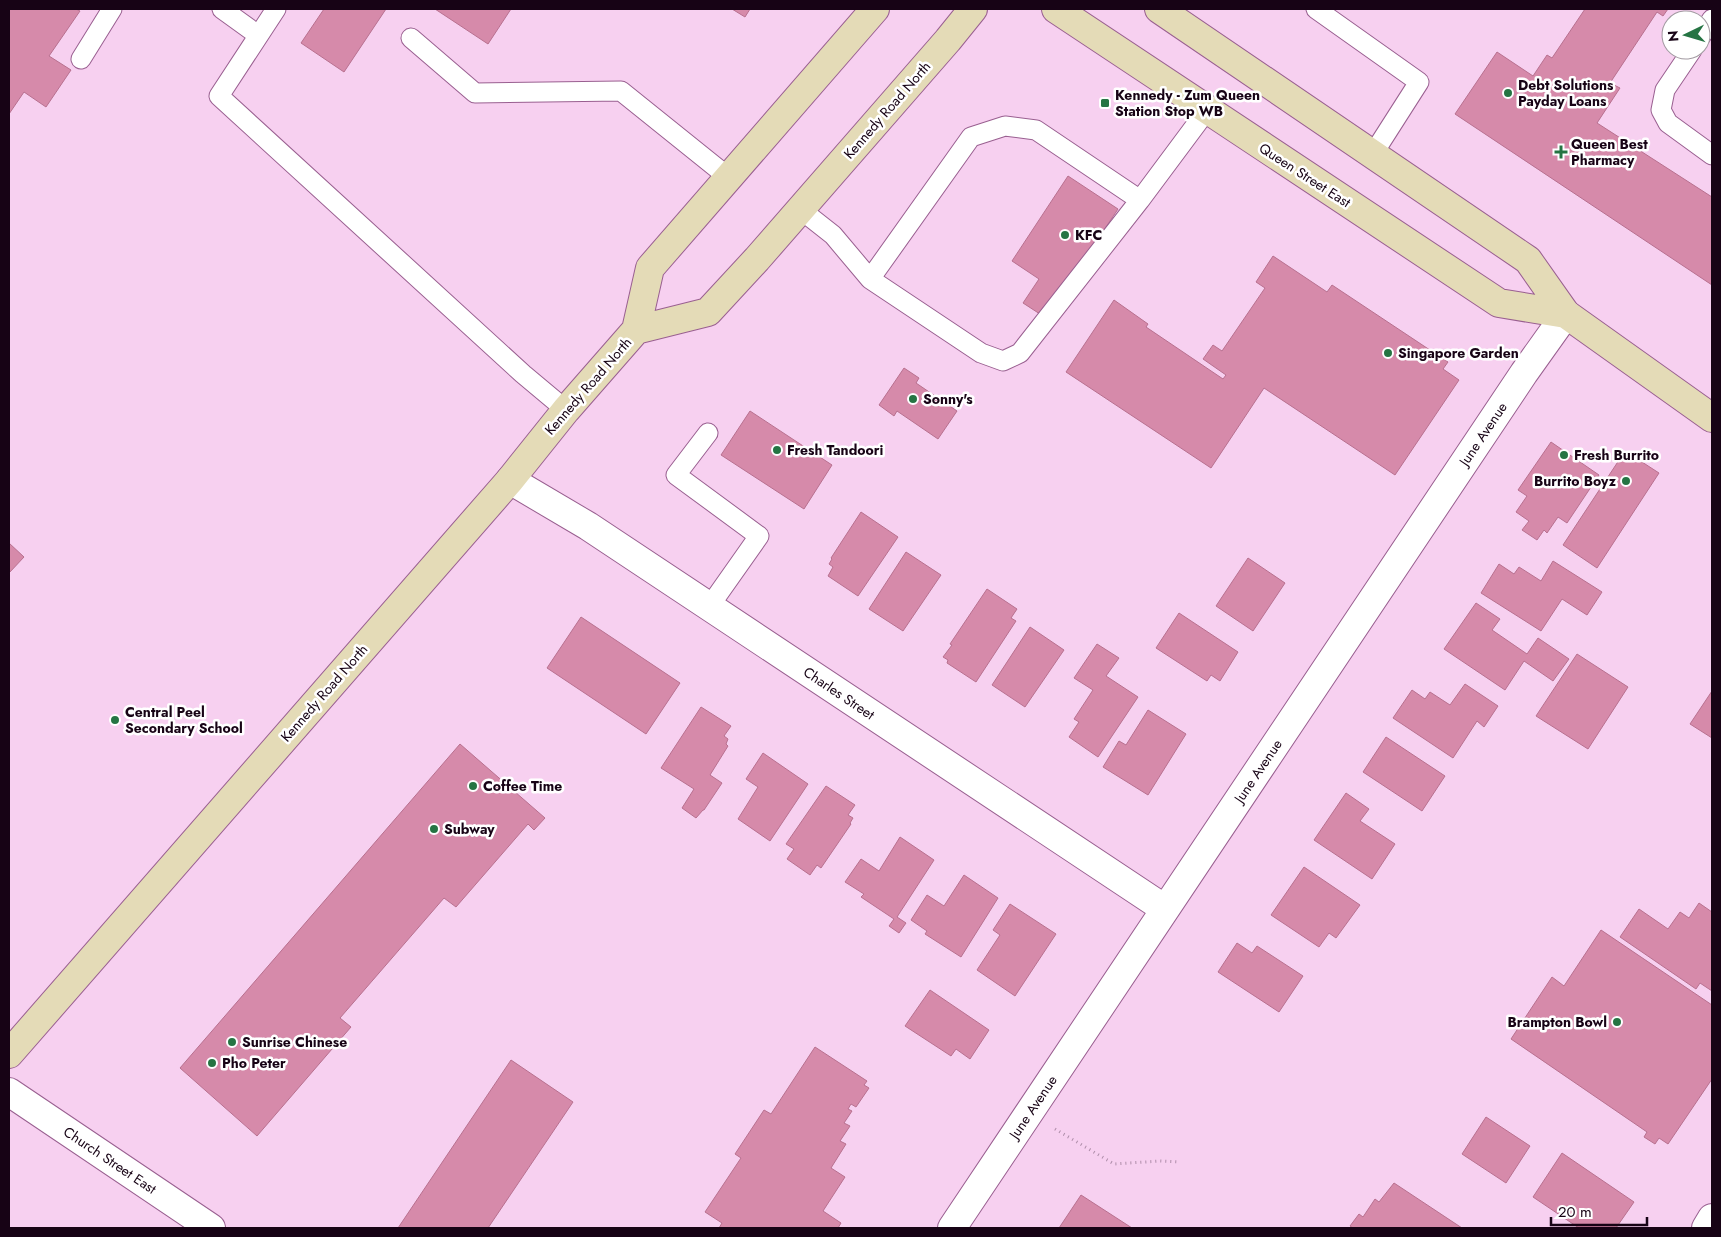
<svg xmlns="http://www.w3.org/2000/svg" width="1721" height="1237" font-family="Jost,sans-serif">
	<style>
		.building { fill: #d68aaa; stroke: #b8708f }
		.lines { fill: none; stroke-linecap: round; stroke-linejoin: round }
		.lane-casing { stroke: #995f90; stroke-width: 21 }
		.street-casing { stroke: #995f90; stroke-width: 30 }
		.secondary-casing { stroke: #995f90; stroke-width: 30 }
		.path { stroke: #ae8da9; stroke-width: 3; stroke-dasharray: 1 4; stroke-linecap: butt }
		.lane { stroke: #fff; stroke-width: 19 }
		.street { stroke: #fff; stroke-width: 28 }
		.secondary { stroke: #e4dbb7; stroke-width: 28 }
		.poi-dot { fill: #257443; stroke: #fff; stroke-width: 2 }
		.labels { text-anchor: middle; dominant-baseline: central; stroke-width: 5; stroke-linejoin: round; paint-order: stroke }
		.poi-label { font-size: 14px; font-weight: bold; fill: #170315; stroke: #fff; text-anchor: start }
		.street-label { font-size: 14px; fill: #170315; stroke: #fff }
	</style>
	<rect width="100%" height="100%" fill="#f7d0f0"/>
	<!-- building -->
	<path class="building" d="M9 9H76L80 11 49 56 71 70 46 107 24 92 9 114Z
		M324 9H386L344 72 301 43Z
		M435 9H511L488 44Z
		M732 9H750L745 17Z
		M1585 9H1668L1663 16 1657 12 1610 83 1620 88 1597 123 1712 197V285L1455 114 1497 52 1533 76 1547 55 1552 58Z
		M1068 176 1118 209 1062 293 1043 316 1023 303 1039 279 1012 261Z
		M1273 256 1327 292 1332 285 1448 362 1443 369 1459 380 1395 475 1264 388 1211 468 1066 372 1114 300 1148 324 1146 327 1223 379 1226 375 1203 359 1213 345 1222 351 1265 288 1256 282Z
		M904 368 919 378 916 383 957 411 938 439 897 411 894 416 879 405Z
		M750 411 832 465 804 509 721 455Z
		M1551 442 1599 475 1567 523 1558 517 1547 533 1544 530 1537 540 1522 530 1529 521 1516 512 1527 496 1518 490Z
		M1625 451 1659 473 1597 568 1563 545Z
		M861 512 898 537 858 596 828 576 833 567 829 564 832 559 831 558Z
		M9 543 24 557 9 573Z
		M906 552 941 575 903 631 869 609Z
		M1248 558 1285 583 1253 631 1216 606Z
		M1553 561 1602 592 1587 615 1562 599 1541 631 1481 593 1499 564 1514 574 1519 567 1541 581Z
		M987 589 1017 609 1011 618 1016 621 976 682 947 663 948 660 943 657 952 645 950 644Z
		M1476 603 1500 619 1492 630 1527 654 1538 638 1569 659 1553 681 1524 661 1505 690 1444 649Z
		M1179 613 1238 652 1220 681 1211 675 1207 681 1156 648Z
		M581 617 680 683 646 734 547 668Z
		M1030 627 1064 650 1025 707 992 685Z
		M1097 644 1119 658 1106 676 1138 697 1098 757 1069 737 1079 722 1074 719 1093 690 1074 678Z
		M1577 654 1628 687 1588 749 1536 716Z
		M1465 684 1498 706 1484 727 1477 721 1453 758 1393 718 1412 690 1425 699 1430 692 1450 705Z
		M1712 691V738L1690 724Z
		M701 707 731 726 724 736 728 739 726 744 728 746 710 775 722 783 704 810H703L696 818 682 808 694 789 661 768Z
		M1148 710 1186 734 1148 795 1103 767 1119 741 1126 745Z
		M1386 737 1445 776 1422 811 1363 772Z
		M460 744 545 818 534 830 528 824 456 907 444 898 340 1018 351 1027 257 1136 180 1068Z
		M763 753 808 784 770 841 738 819 758 787 746 779Z
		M826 786 855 805 848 815 853 818 850 823 851 824 821 868 817 865 810 875 787 859 794 849 786 844Z
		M1346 793 1369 809 1360 821 1395 844 1372 879 1314 840Z
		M900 837 934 860 897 917 906 923 899 933 889 926 894 919 861 897 864 894 845 882 861 859 879 871Z
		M1304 867 1360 905 1336 938 1329 933 1319 947 1271 915Z
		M964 875 998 898 961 957 925 934 927 931 911 920 927 895 944 906Z
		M1699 903 1712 912V991L1700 983 1696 989 1620 937 1639 909 1668 929 1680 912 1689 918Z
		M1010 904 1056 934 1015 996 977 970 1000 935 993 930Z
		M1601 930 1712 1005V1079L1668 1144 1659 1138 1655 1144 1644 1137 1647 1132 1511 1039 1552 977 1564 986Z
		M1237 943 1252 953 1257 946 1303 976 1279 1012 1218 972Z
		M930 990 989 1030 970 1059 956 1049 951 1056 905 1026Z
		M815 1047 867 1081 864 1085 869 1088 856 1107 851 1104 848 1109 852 1111 844 1123 850 1126 840 1141 846 1144 831 1168 845 1177 823 1211 841 1223 838 1228H719L722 1223 705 1212 741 1158 735 1154 764 1110 771 1114Z
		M511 1060 573 1102 488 1228H398Z
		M1486 1117 1530 1146 1506 1183 1462 1154Z
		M1562 1153 1634 1202 1616 1228H1579L1533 1197Z
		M1394 1183 1462 1228H1353L1350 1226 1359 1214 1363 1217 1375 1199 1379 1202Z
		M1081 1195 1132 1228H1059Z"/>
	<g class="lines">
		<defs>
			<path id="lane" d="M222 9 258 35
				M276 9 219 96 523 374 566 410
				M1316 9 1419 82 1373 154
				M1701 36 1712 19
				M411 38 475 93 621 91 728 177
				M1692 50 1665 90 1661 110 1668 123 1712 155
				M81 59 112 9
				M800 209 833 235 870 279 981 353 1003 361 1020 353 1140 200
				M870 279 971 137 1005 126 1036 130 1140 200 1207 110
				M708 433 676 475 759 536 709 607"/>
			<path id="street" d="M510 480 588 526 1165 909
				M9 1092 211 1228
				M952 1228 1524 373 1566 314
				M1706 1228 1712 1218"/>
			<path id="secondary" d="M1056 9 1499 303 1566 314
				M1159 9 1528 260 1566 314 1712 418
				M636 330 708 312 757 259 948 40 973 9
				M9 1054 510 480 566 410 636 330 650 268 875 9"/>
		</defs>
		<!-- lane casing -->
		<use href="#lane" class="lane-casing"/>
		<!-- street casing -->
		<use href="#street" class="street-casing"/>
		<!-- secondary casing -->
		<use href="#secondary" class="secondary-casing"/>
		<!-- path -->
		<path class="path" d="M1055 1129 1114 1164 1160 1161 1179 1162"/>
		<!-- lane -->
		<use href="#lane" class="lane"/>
		<!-- street -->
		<use href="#street" class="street"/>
		<!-- secondary -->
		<use href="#secondary" class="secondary"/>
	</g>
	<!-- markers -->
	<g class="poi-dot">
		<circle cx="1508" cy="93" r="5"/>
		<rect x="1100" y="98" width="10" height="10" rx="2.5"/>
		<path d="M1558.5 144.5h5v5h5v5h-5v5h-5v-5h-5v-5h5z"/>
		<circle cx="1065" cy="235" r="5"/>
		<circle cx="1388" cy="353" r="5"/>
		<circle cx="913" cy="399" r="5"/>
		<circle cx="777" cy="450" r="5"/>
		<circle cx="1564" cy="455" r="5"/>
		<circle cx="1626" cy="481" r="5"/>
		<circle cx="115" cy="720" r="5"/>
		<circle cx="473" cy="786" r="5"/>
		<circle cx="434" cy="829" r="5"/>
		<circle cx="1617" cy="1022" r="5"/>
		<circle cx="232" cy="1042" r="5"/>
		<circle cx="212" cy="1063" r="5"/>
	</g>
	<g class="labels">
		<!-- poi labels -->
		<g class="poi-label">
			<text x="1518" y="85">Debt Solutions<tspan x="1518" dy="16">Payday Loans</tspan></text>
			<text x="1115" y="95">Kennedy - Zum Queen<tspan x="1115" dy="16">Station Stop WB</tspan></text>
			<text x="1571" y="144">Queen Best<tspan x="1571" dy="16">Pharmacy</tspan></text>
			<text x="1075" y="235">KFC</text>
			<text x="1398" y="353">Singapore Garden</text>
			<text x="923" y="399">Sonny's</text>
			<text x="787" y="450">Fresh Tandoori</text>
			<text x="1574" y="455">Fresh Burrito</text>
			<text x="1616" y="481" text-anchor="end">Burrito Boyz</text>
			<text x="125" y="712">Central Peel<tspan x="125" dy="16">Secondary School</tspan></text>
			<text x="483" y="786">Coffee Time</text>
			<text x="444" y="829">Subway</text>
			<text x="1607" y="1022" text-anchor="end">Brampton Bowl</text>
			<text x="242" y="1042">Sunrise Chinese</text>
			<text x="222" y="1063">Pho Peter</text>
		</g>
		<!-- street labels -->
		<g class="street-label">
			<text transform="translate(887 110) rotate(-49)">Kennedy Road North</text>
			<text transform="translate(1305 175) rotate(33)">Queen Street East</text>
			<text transform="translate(588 386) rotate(-49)">Kennedy Road North</text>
			<text transform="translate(1483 434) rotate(-56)">June Avenue</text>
			<text transform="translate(324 693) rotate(-49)">Kennedy Road North</text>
			<text transform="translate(839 693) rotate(34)">Charles Street</text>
			<text transform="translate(1258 771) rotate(-56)">June Avenue</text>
			<text transform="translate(1033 1107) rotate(-56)">June Avenue</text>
			<text transform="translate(110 1160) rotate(34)">Church Street East</text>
		</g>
	</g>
	<!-- border -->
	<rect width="1721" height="1237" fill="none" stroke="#170315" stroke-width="20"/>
	<!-- north arrow -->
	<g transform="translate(1686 35) rotate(265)"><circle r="24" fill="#ffffff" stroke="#a29aa1"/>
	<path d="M0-4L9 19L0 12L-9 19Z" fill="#257443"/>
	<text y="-8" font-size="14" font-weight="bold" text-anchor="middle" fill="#170315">N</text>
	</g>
	<!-- scale -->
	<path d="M1551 1217v8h96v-8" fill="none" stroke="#170315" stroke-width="2.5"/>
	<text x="1558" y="1217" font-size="15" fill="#170315" stroke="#ffffff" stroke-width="4" paint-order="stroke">20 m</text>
</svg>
